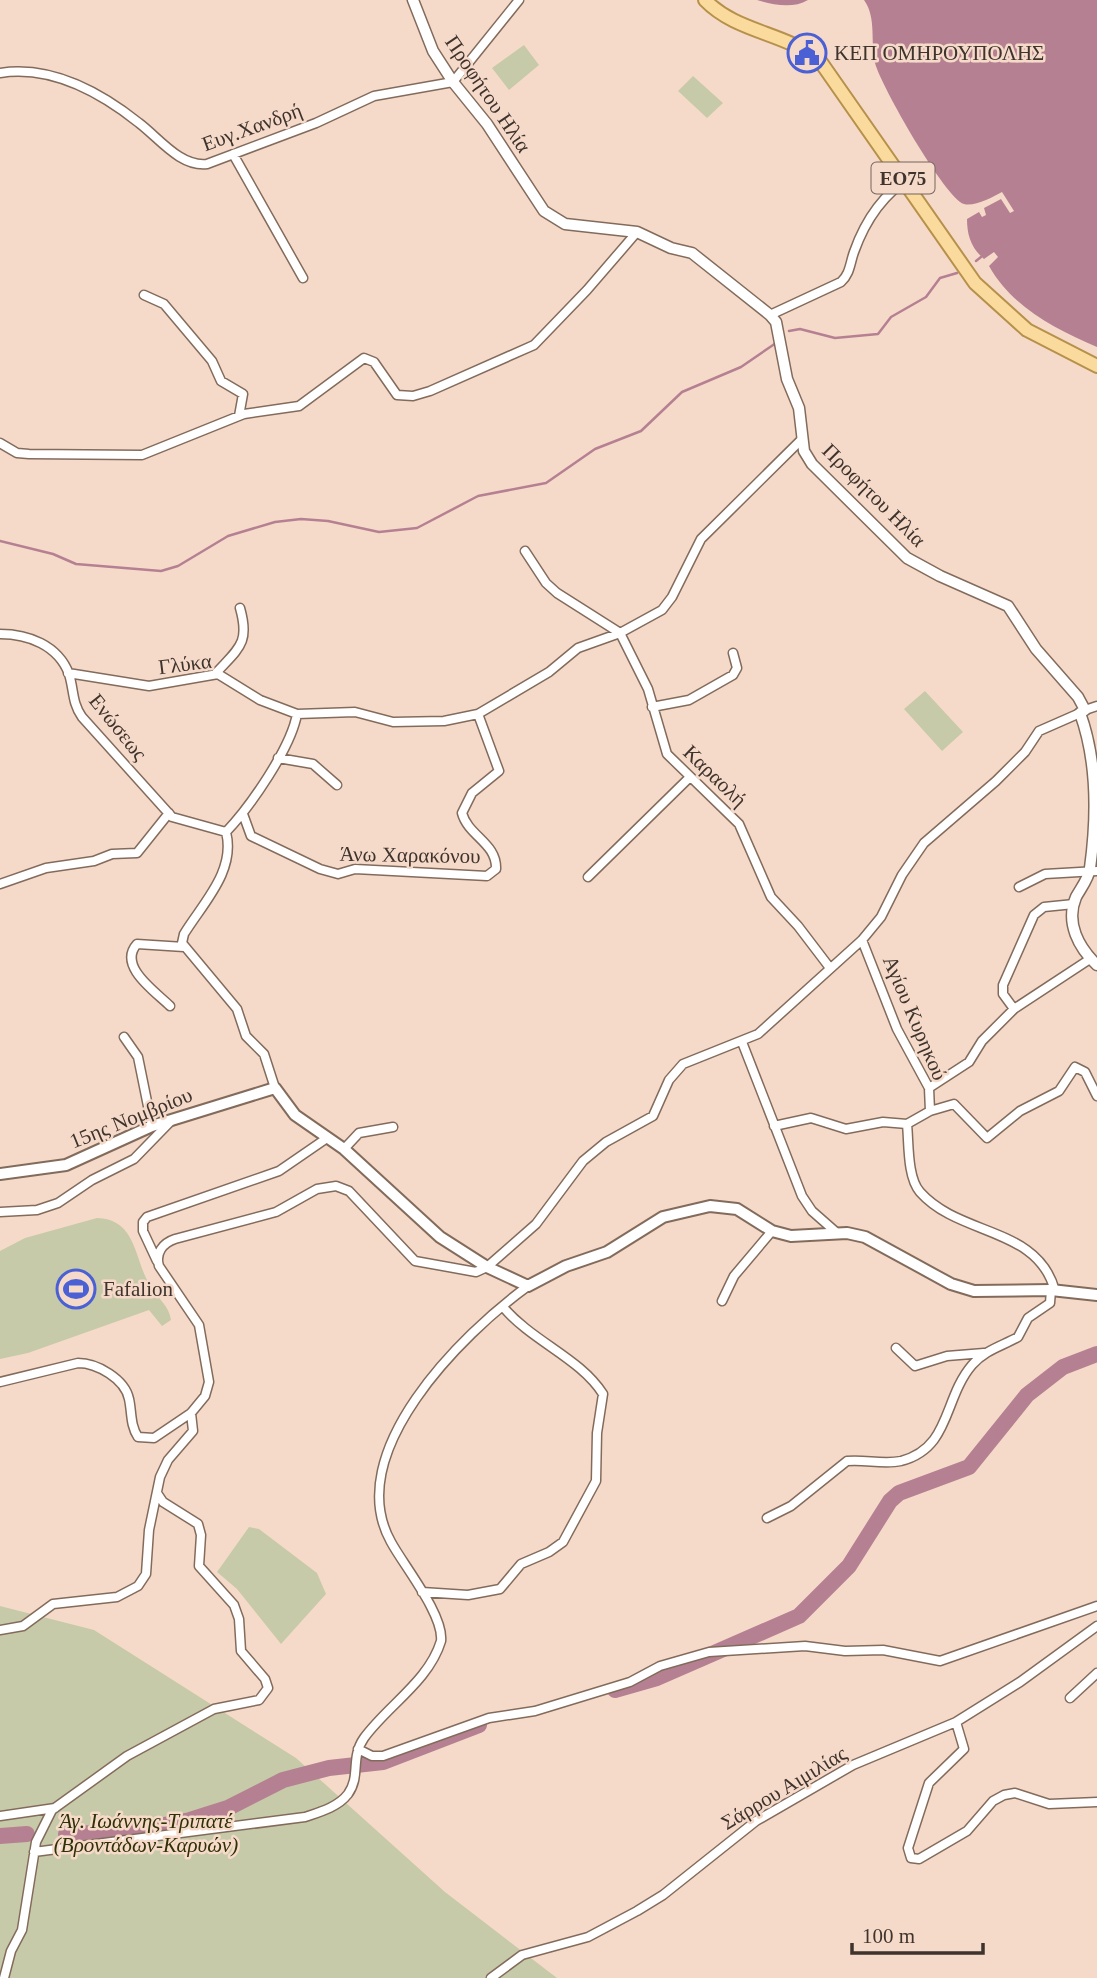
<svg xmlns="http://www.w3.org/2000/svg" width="1097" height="1978" font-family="Georgia,serif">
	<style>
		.green { fill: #c7caa8 }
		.water { fill: #b68093 }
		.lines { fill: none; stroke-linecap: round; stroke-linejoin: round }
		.stream { stroke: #b68093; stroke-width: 2.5 }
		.river { stroke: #b68093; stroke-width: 16 }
		.minor-casing { stroke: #836b5c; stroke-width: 11 }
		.tertiary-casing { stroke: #836b5c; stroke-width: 13 }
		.secondary-casing { stroke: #836b5c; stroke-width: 14 }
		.primary-casing { stroke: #b6914b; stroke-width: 16 }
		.minor { stroke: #fff; stroke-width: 8 }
		.tertiary { stroke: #fff; stroke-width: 10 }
		.secondary { stroke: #fff; stroke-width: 10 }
		.primary { stroke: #fadb9d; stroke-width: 12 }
		.labels { text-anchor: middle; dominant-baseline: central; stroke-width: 5; stroke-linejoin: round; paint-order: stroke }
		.shield { fill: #f6dac9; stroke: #75655c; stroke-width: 2 }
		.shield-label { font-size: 19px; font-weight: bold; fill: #3e332d }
		.poi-label { font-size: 21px; fill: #3e332d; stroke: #f6dac9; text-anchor: start }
		.street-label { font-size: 21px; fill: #3e332d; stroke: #f6dac9 }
		.park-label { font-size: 21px; font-style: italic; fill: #2f3005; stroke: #f6dac9 }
	</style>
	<rect width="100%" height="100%" fill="#f6dac9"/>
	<!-- green -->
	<path class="green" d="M524 45 539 65 509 90 492 68Z
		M693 76 723 103 707 118 678 91Z
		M925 691 963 732 942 751 904 709Z
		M97 1218C138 1219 134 1262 151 1287 158 1299 169 1305 171 1320L162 1326 149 1310 28 1353 0 1359V1251L25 1238Z
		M249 1527 259 1529 317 1573 326 1594 281 1644 237 1589 217 1572Z
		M0 1606 94 1630 296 1758 445 1892 557 1978H0Z"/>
	<!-- water -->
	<path class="water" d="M757 0H808C793 9 773 5 757 0Z
		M864 0H1097V347C1055 329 1012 307 989 266L998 257 994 252 984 259C971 248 967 235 967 219L979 212 982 217 986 215 984 208 1001 199 1010 213 1014 211 1002 192C993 197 974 207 964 204 945 198 881 86 875 63 870 43 877 18 864 0Z"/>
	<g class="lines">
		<!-- stream -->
		<path class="stream" d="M976 261 981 257
			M789 331 800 329 835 338 878 334 891 317 926 297 940 278 957 273
			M0 541 53 554 76 564 161 571 178 566 228 536 275 522 301 519 328 521 379 532 417 528 478 496 546 483 595 449 641 431 682 392 741 367 776 343"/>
		<!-- river -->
		<path class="river" d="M615 1690 657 1678 799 1616 849 1566 890 1501 899 1493 969 1467 1027 1395 1063 1367 1097 1354
			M66 1834 127 1832 190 1820 228 1808 283 1780 329 1768 383 1762 479 1725
			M0 1836 27 1834"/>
		<defs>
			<path id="minor" d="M0 73C51 65 100 92 139 123 159 138 180 167 207 164L316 123 374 96 453 82 519 0
				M233 154 303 278
				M144 295 164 304 212 361 221 381 243 394 239 416
				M770 315 841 282C850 274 850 263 854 252 865 221 883 194 911 177
				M0 443 17 453 29 454 142 455 244 414 299 406 364 358 374 362 397 395 413 396 430 391 534 345 587 290 637 232
				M525 551 546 583 557 593 620 633 648 689 667 754 739 824 771 897 798 926 830 968
				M0 634C28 634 58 645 69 674 74 690 72 703 82 717L172 817 226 832
				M68 673 149 686 218 674 260 700 297 714
				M216 673C239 648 250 643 240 608
				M652 707 689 700 733 675 737 668 733 653
				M1085 710 1097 706
				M278 758 313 764 337 785
				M243 814 251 836 320 869 338 874 355 869 487 876 496 869C497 843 468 836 462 813L472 793 499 771 478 714
				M226 832C250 807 291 748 297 714L355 712 393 722 444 721 478 714 549 672 578 648 620 633 662 610 672 597 701 539 802 439
				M226 832C236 871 203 903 184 934L182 943 237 1009 246 1036 264 1054 275 1088
				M588 877 689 778
				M0 884 46 868 94 861 112 854 137 853 169 813
				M1019 887 1045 874 1097 871
				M862 940 897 1029 929 1088 930 1111
				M170 1006C156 992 117 966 137 944L184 947
				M1014 1009 1003 994V985L1034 915 1044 907 1074 904
				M124 1037 138 1057 152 1126
				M742 1042 802 1196 812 1211 837 1233
				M929 1088 969 1062 982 1041 1014 1009 1090 959
				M774 1126 811 1118 846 1129 883 1122 907 1124
				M344 1149 359 1133 393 1127
				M0 1212 37 1210 58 1203 92 1180 134 1159 170 1122
				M157 1261 143 1231V1222L147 1217 279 1171 327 1138
				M1055 1291C1038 1226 960 1237 920 1192 907 1177 909 1143 907 1124L930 1111 954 1104 987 1138 1020 1111 1059 1091 1075 1067 1085 1072 1097 1096
				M722 1301 734 1276 772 1231
				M896 1348 915 1366 947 1356 984 1353
				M0 1382 78 1363C97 1363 125 1379 129 1399 132 1412 130 1425 138 1437L154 1438 191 1413 205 1396 209 1382 199 1325 159 1266C155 1253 163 1243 175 1239L276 1212 317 1189 336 1186 349 1191 415 1261 476 1272 487 1267 536 1224 583 1161 606 1142 653 1116 669 1080 683 1064 758 1034 862 940 881 917 902 875 924 843 996 781 1025 752 1039 731 1080 713
				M767 1518 791 1506 847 1461C865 1459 883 1465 901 1461 951 1448 943 1399 972 1365 985 1350 1002 1346 1018 1337L1028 1318 1050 1303 1051 1290
				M422 1592 468 1595 500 1589 521 1564 549 1552 563 1542 596 1481 597 1433 603 1394C580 1358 533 1342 503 1307
				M0 1630 23 1626 53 1604 117 1597 138 1586 146 1574 149 1530 160 1477 168 1460 193 1431 191 1413
				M1070 1698 1097 1673
				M956 1722 964 1749 929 1783 908 1848 911 1858 919 1859 967 1831 993 1801 1004 1795 1015 1793 1049 1804 1097 1802
				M358 1749 372 1756H383L489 1718 535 1711 630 1682 660 1666 709 1652 805 1646 845 1651 883 1650 940 1661 1097 1606
				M0 1816 55 1808
				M34 1852 305 1817C320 1812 338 1807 348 1794 361 1776 350 1758 364 1738 387 1706 429 1681 441 1641 444 1615 404 1566 391 1542 341 1453 462 1334 528 1286
				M4 1978 11 1951 22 1930 36 1842 52 1810 127 1756 214 1709 259 1700 268 1688 265 1679 241 1651 239 1619 234 1605 199 1566 201 1535 198 1524 163 1502 157 1493
				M491 1978 522 1955 588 1937 637 1911 663 1895 756 1821 853 1765 956 1722 1020 1682 1097 1626"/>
			<path id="tertiary" d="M413 0 433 51 453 82 487 124 544 211 565 224 637 232 671 248 692 253 770 315 776 322 787 379 799 408 804 451 812 464 907 558 940 576 1008 606 1036 649 1078 697 1085 710 1080 713C1097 760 1097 817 1090 868 1089 878 1081 888 1076 897 1065 923 1079 948 1097 965"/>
			<path id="secondary" d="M0 1174 66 1165 152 1126 275 1088 295 1115 344 1149 440 1237 487 1267 528 1286 566 1266 607 1252 663 1217 710 1206 737 1209 772 1231 791 1236 847 1233 865 1237 951 1284 974 1291 1051 1290 1097 1295"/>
			<path id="primary" d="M705 0C737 33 785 32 820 61L975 283 1027 330 1097 366"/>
		</defs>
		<!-- minor casing -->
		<use href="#minor" class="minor-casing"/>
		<!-- tertiary casing -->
		<use href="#tertiary" class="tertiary-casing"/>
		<!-- secondary casing -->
		<use href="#secondary" class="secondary-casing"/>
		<!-- primary casing -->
		<use href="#primary" class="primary-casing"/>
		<!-- minor -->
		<use href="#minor" class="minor"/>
		<!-- tertiary -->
		<use href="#tertiary" class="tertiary"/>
		<!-- secondary -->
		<use href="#secondary" class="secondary"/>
		<!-- primary -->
		<use href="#primary" class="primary"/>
	</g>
	<!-- icons -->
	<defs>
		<symbol id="civic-ring" viewBox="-11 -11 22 22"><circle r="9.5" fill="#f6dac9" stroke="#4b60d4" stroke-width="1.5"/><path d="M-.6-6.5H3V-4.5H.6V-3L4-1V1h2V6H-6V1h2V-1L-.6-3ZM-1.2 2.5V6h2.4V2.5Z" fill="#4b60d4"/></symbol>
		<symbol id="stadium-ring" viewBox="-11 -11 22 22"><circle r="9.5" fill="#f6dac9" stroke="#4b60d4" stroke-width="1.5"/><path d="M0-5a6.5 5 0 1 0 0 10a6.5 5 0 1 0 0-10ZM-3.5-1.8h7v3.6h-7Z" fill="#4b60d4"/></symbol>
	</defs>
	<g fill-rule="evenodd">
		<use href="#civic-ring" x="785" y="31" width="44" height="44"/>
		<use href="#stadium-ring" x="54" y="1267" width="44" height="44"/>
	</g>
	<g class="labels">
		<!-- shield labels -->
		<rect class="shield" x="871.5" y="162.5" width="63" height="31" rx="5"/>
		<g class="shield-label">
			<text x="903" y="178">ΕΟ75</text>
		</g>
		<!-- poi labels -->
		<g class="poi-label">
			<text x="834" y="53">ΚΕΠ ΟΜΗΡΟΥΠΟΛΗΣ</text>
			<text x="103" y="1289">Fafalion</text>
		</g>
		<!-- street labels -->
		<g class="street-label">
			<text transform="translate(488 94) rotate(56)">Προφήτου Ηλία</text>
			<text transform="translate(252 127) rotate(-20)">Ευγ.Χανδρή</text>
			<text transform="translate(874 495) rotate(45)">Προφήτου Ηλία</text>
			<text transform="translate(185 664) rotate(-7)">Γλύκα</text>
			<text transform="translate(118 727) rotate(51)">Ενώσεως</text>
			<text transform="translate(715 776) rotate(44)">Καραολή</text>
			<text transform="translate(410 855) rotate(1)">Άνω Χαρακόνου</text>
			<text transform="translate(915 1018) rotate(67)">Αγίου Κυρηκού</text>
			<text transform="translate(131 1118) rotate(-22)">15ης Νομβρίου</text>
			<text transform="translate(784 1788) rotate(-31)">Σάρρου Αιμιλίας</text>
		</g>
		<!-- park labels -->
		<g class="park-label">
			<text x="146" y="1821">Άγ. Ιωάννης-Τριπατέ<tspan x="146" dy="24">(Βροντάδων-Καρυών)</tspan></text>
		</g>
	</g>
	<!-- scale -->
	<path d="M852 1943v10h131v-10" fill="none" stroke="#3e332d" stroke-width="3.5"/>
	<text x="862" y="1943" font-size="21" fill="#3e332d" stroke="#f6dac9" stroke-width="5" paint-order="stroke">100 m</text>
</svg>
